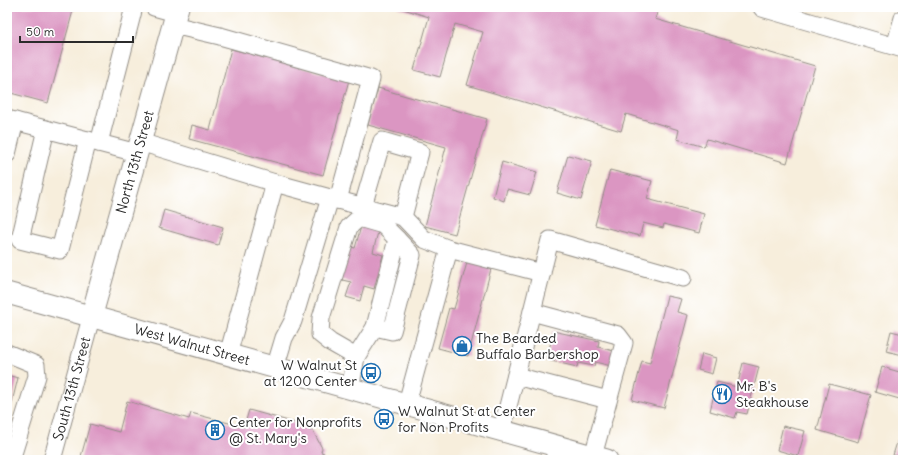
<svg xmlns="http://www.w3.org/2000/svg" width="910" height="467" font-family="Delius,sans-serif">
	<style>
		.building { fill: #db96c2 }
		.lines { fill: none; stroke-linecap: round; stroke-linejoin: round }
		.minor-casing { stroke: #918c84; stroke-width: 19 }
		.major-casing { stroke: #918c84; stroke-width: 23 }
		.minor { stroke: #fff; stroke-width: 17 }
		.major { stroke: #fff; stroke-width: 21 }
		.labels { text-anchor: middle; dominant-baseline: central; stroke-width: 4; stroke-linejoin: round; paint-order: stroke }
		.street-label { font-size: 14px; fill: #2b2b2b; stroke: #fff }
		.poi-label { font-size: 14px; fill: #2b2b2b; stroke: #fff; text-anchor: start }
	</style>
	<rect width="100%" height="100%" fill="#fff"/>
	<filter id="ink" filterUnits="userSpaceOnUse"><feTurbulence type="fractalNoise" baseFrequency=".025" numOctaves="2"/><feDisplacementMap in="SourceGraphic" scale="8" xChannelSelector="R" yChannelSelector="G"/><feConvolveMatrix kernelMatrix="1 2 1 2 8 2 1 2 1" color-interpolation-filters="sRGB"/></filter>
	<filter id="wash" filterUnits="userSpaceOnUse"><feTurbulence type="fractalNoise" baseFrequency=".012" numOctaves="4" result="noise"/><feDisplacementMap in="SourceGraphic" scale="16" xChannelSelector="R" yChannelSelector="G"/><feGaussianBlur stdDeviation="0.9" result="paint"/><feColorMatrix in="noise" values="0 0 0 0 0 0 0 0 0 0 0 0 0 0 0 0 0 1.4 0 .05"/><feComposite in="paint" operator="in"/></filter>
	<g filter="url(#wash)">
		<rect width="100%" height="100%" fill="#f7eedc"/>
		<g id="blocks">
			<!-- building -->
			<path class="building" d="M7 7H74L48 103 7 92Z
				M397 7H659L655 19 815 66 787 163 707 139 704 147 677 139 679 130 626 114 621 131 467 85 483 32 455 24 440 77 414 70 429 17Z
				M231 49 349 80 323 175 189 139 192 125 210 130Z
				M378 88 487 119 455 234 425 226 446 147 368 125Z
				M568 155 592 161 581 200 557 193Z
				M502 162 537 172 530 195 507 189 504 201 493 197Z
				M610 170 652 181 647 199 704 214 699 233 664 224 663 228 643 223 640 236 595 225Z
				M164 210 223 227 218 245 159 228Z
				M362 223 379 228 373 252 383 255 374 289 364 286 360 301 346 297 351 282 338 279 347 246 355 248Z
				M468 259 492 265 468 356 438 348 449 308 454 309Z
				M667 296 681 299 677 312 688 315 664 408 632 400 642 361 650 363Z
				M553 331 599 341 598 347 614 351 611 366 595 362 594 366 578 363 577 367 547 360Z
				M891 331 903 334V355L886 351Z
				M702 354 716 358 712 374 698 370Z
				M743 363 759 367 747 414 737 412 735 418 710 411 717 382 737 387Z
				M882 367 903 373V400L875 392Z
				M7 375 18 378 10 410 7 409Z
				M829 384 871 395 858 442 817 430Z
				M127 401 189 419 191 413 244 427 249 410 310 427 309 430 313 431 322 448 321 452 324 453 322 460H80L90 424 119 432Z
				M783 426 805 431 798 456 777 450Z
				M900 433 903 434V458L893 455Z"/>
		</g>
	</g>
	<g filter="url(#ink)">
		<use href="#blocks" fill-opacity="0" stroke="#918c84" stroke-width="1"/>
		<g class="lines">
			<defs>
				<g id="minor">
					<path d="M154 7 176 13"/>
					<path d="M762 8 903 49"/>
					<path d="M173 25 220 36 371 79 338 200"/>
					<path d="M895 46 903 18"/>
					<path d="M7 119 137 153"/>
					<path d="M46 129 20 240 60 250 88 140"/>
					<path d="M140 142 275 183"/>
					<path d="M99 143 134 7"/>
					<path d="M7 154 15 121"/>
					<path d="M363 206 382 141 420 152 403 217"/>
					<path d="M532 312 618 335 624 343 593 456"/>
					<path d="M7 353 36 365 37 376 11 460"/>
					<path d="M228 355 275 183 330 198"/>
					<path d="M356 357 330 342 320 334 321 318 349 227 359 218 383 225 397 239 375 327"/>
					<path d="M275 368 284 338 293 321 330 198 403 217 424 239 449 249 542 273"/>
					<path d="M516 376 608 400"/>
					<path d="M350 389 356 357 375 327 392 331 412 255 397 239"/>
					<path d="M407 403 449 249"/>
					<path d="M502 430 550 240 683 278"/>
					<path id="s1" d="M52 460 91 318"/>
					<path d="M554 460 557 446"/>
				</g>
				<g id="major">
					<path id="s2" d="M7 293 607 460"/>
					<path id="s3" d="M91 318 178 7"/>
				</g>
			</defs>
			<!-- minor casing -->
			<use href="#minor" class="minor-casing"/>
			<!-- major casing -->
			<use href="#major" class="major-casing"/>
			<!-- minor -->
			<use href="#minor" class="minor"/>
			<!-- major -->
			<use href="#major" class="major"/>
		</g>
	</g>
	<!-- icons -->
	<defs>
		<symbol id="shop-ring" viewBox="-11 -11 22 22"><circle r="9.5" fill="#fff" stroke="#1f6fb2" stroke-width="1.5"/><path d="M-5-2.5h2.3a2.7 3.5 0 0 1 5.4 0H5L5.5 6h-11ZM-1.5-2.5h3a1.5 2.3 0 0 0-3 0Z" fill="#1f6fb2"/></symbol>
		<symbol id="bus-ring" viewBox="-11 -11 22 22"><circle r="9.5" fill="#fff" stroke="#1f6fb2" stroke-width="1.5"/><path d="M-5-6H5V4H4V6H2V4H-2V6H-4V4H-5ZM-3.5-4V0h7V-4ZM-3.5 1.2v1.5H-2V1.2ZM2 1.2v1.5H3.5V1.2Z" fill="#1f6fb2"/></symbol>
		<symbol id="restaurant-ring" viewBox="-11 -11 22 22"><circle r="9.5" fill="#fff" stroke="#1f6fb2" stroke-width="1.5"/><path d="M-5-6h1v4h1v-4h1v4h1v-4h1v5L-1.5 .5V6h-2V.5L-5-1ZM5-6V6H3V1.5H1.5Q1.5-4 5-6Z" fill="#1f6fb2"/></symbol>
		<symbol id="building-ring" viewBox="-11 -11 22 22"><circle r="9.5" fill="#fff" stroke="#1f6fb2" stroke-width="1.5"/><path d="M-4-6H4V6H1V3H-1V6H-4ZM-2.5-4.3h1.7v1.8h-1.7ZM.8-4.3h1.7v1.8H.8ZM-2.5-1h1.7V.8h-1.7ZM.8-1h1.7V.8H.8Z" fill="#1f6fb2"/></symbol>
	</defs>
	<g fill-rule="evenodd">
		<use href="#shop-ring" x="451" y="335" width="22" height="22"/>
		<use href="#bus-ring" x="360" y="362" width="22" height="22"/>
		<use href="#restaurant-ring" x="711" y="383" width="22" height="22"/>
		<use href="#bus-ring" x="373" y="408" width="22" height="22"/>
		<use href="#building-ring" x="204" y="419" width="22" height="22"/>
	</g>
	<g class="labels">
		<!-- street labels -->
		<g class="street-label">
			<text stroke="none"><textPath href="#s3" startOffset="162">North 13th Street</textPath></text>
			<text stroke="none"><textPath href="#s2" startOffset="192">West Walnut Street</textPath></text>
			<text stroke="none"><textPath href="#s1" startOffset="74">South 13th Street</textPath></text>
		</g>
		<!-- poi labels -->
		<g class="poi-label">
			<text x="476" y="338">The Bearded<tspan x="476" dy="16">Buffalo Barbershop</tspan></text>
			<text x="357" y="365" text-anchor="end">W Walnut St<tspan x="357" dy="16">at 1200 Center</tspan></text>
			<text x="736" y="386">Mr. B's<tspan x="736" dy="16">Steakhouse</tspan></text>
			<text x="398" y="411">W Walnut St at Center<tspan x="398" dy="16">for Non Profits</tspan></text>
			<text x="229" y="422">Center for Nonprofits<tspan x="229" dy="16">@ St. Mary's</tspan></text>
		</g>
	</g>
	<!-- margin -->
	<rect width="910" height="467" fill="none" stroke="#fff" stroke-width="24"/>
	<!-- scale -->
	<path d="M20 36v6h113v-6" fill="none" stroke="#2b2b2b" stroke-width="2"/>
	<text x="26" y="36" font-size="12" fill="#2b2b2b" stroke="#ffffff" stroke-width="3" paint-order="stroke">50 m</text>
</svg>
